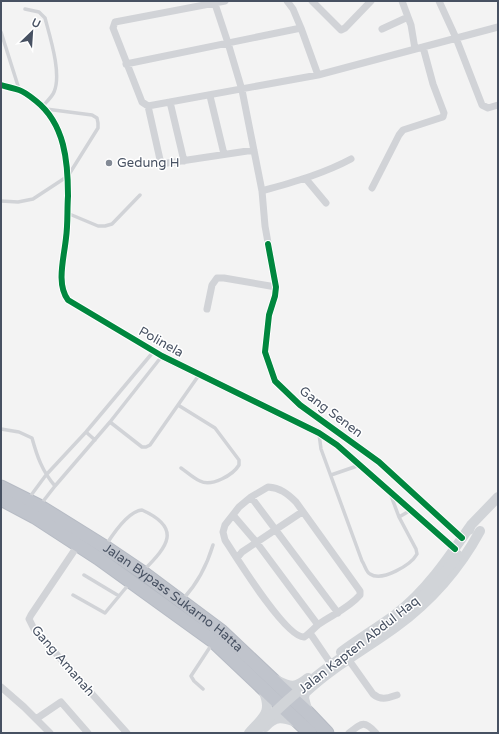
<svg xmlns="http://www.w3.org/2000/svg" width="499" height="734" font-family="'Varela Round',sans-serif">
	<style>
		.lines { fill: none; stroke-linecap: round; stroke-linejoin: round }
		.highway-casing { stroke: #b6bbc4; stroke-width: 15 }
		.lane { stroke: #d1d3d7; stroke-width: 3.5 }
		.street { stroke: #d1d3d7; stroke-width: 7 }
		.secondary { stroke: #d1d4d8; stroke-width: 10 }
		.highway { stroke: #c0c4cc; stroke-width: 13 }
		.secondary-bridge { stroke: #d1d4d8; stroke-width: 10 }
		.cycleway-casing { stroke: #fff; stroke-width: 8 }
		.cycleway { stroke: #00873e; stroke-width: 6 }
		.poi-dot { fill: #838a95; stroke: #fff; stroke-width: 1.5 }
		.labels { text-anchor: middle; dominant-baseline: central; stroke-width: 3; stroke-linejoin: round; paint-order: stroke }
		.poi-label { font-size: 13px; fill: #475162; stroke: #fff; text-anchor: start }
		.street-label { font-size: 13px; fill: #475162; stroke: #fff }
	</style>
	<rect width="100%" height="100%" fill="#f3f3f3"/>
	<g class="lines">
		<defs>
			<g id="highway">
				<path id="s1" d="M1 487 39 506 105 547 142 572 221 631 308 713 327 733"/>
				<path d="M1 499 35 517 98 558 213 641 310 733"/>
			</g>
		</defs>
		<!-- highway casing -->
		<use href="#highway" class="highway-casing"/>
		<!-- lane -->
		<path class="lane" d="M25 9 39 12 45 18C50 37 62 74 54 92 52 97 46 102 43 106
			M1 32 19 89
			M1 201 18 202 33 199 68 176 98 128V123L97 118 92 115 46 109
			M67 213 98 226H105L112 224 140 195
			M178 405 215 428 239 460V465C233 475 212 487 200 481 193 478 187 472 181 468
			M110 422 142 447H146L150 445 199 375
			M1 429 19 432 32 438C37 456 42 471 55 486
			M86 432 95 440
			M319 434 321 449 362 561C365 565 366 572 370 574 382 582 411 565 417 554L416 549 399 517 390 493
			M331 475 360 465
			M29 498 46 475 86 432 154 351
			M41 504 55 486 110 422 162 356
			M399 517 411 510
			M106 545C113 534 129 511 142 510 182 528 168 546 144 570
			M84 575 119 596
			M73 595 105 613 129 584
			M183 599C197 584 207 565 213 545
			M203 689 194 681 191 676 212 644"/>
		<!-- street -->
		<path class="street" d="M214 1 228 43 242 90 262 191 265 226 276 287 275 296 269 315 265 352 275 381 300 405 379 462 462 538
			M225 1 115 22 113 28 142 102 148 106 318 75 498 27
			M287 1 293 9 301 28
			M312 1 341 30 345 28 371 1
			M402 1 411 25 415 49
			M439 1 456 38 482 105 488 108 498 105
			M382 29 408 17
			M126 64 301 28 318 75
			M1 85C7 87 13 88 19 90 25 92 31 97 36 101 65 124 68 162 68 196 67 210 68 224 66 238 64 258 56 284 68 300L162 356 319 433 337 445 455 549
			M210 96 224 154
			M170 102 184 161
			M148 106 161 164 254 150
			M306 179 326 203
			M372 188 399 135 403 130 443 117 444 113 433 84 423 47
			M262 191C293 182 323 174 351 159
			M207 309 212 285 217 278H224L276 287
			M268 487C280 488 287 493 296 502L360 591V595C349 608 332 615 319 624 314 628 310 633 304 637 286 638 236 557 225 540L223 532 225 525 239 507 251 497Z
			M251 497 338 613
			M233 515 257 543 318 625
			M78 545 31 615 29 619 34 629 127 733
			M237 558 242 552 302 512
			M310 633 329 661
			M346 656 373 694C381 701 388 698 397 695
			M1 687 24 707 50 733
			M36 719 61 702 88 733
			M349 733C362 723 364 720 376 733"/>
		<!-- secondary -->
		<path class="secondary" d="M469 530 471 525 498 497
			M341 652C359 639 378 627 396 614 427 590 449 557 471 525
			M276 680C291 687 294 689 308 678
			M308 713 304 698 305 693C332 667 366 649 396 627 430 602 460 568 480 531
			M265 727C277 714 284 718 299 723
			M249 733C263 717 273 713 263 690"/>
		<!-- highway -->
		<use href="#highway" class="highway"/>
		<!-- secondary-bridge -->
		<path class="secondary-bridge" d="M255 733C272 713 293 695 313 679 339 657 370 640 397 619 420 601 441 579 458 555"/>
		<defs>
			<path id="cycleway" d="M1 85C7 87 13 88 19 90 25 92 31 97 36 101 65 124 68 162 68 196 67 210 68 224 66 238 64 258 56 284 68 300L162 356 319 433 337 445 455 549
				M268 244 276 287 275 296 269 315 265 352 275 381 300 405 379 462 462 538"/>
		</defs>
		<!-- cycleway casing -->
		<use href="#cycleway" class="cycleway-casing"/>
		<!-- cycleway -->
		<use href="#cycleway" class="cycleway"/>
	</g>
	<!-- markers -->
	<circle class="poi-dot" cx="109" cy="163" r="4"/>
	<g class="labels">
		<!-- poi labels -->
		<g class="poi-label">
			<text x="117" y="163">Gedung H</text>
		</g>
		<!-- street labels -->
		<g class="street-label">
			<text transform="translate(161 342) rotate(29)">Polinela</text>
			<text transform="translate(331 412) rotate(37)">Gang Senen</text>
			<text stroke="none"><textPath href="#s1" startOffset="205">Jalan Bypass Sukarno Hatta</textPath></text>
			<text transform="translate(359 645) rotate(-38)">Jalan Kapten Abdul Haq</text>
			<text transform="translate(63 661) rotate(49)">Gang Amanah</text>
		</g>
	</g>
	<!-- border -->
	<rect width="499" height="734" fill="none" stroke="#475162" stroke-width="4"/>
	<!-- north arrow -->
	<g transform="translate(32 32) rotate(25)" stroke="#ffffff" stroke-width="3" paint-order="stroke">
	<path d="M0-3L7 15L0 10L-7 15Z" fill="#475162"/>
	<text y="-6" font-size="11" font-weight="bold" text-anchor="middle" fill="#475162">U</text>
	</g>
</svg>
